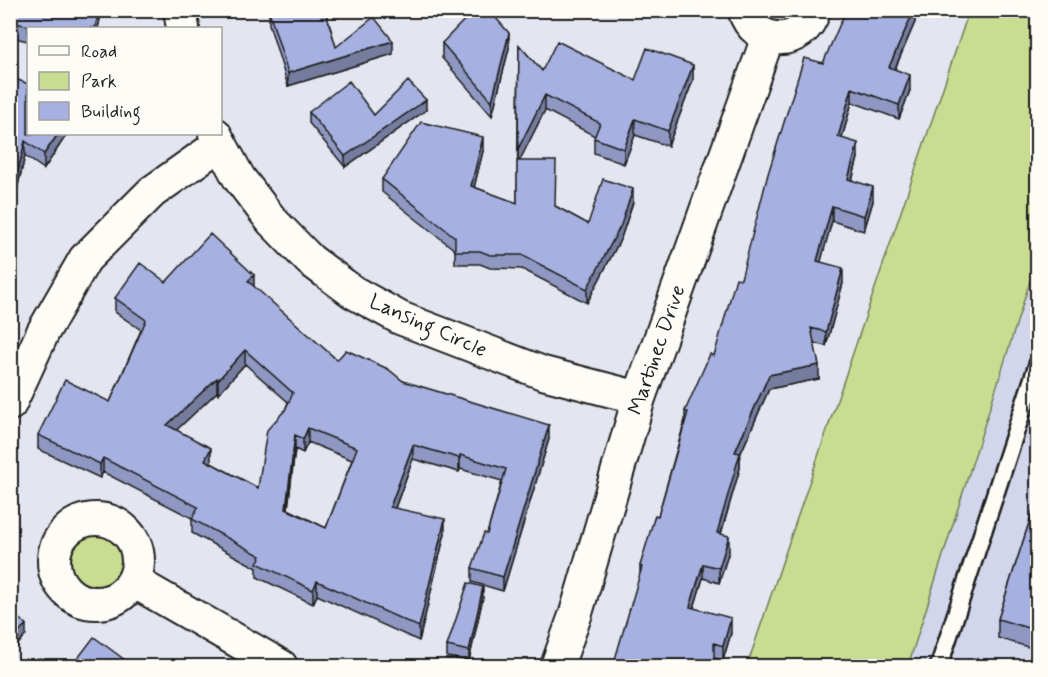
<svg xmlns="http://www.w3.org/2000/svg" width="1048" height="677" font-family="Mynerve,sans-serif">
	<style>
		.built { fill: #d1d6ec }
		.green { fill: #c8dd92; stroke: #727c57; stroke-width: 1.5 }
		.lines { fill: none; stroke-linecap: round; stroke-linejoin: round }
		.service-casing { stroke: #1c1c1c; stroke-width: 21 }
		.minor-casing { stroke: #1c1c1c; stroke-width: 36 }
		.service { stroke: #fdfcf7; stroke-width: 16 }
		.minor { stroke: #fdfcf7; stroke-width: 32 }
		.wall { fill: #8f98c2; stroke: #1c1c1c; stroke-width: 1.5; fill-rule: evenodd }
		.shaded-wall { fill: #747c9e; stroke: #1c1c1c; stroke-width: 1.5 }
		.building { fill: #a6b1e1; stroke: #1c1c1c; stroke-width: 1.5; fill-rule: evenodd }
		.labels { text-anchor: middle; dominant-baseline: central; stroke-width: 4.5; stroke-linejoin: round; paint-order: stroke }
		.street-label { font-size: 21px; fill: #1c1c1c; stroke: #fdfcf7 }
	</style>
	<rect width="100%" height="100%" fill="#e3e6f0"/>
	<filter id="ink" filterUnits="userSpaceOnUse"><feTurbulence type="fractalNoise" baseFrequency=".0167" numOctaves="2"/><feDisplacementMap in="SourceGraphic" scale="12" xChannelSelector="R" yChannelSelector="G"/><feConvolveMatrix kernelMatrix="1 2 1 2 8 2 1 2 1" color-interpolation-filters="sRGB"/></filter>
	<g filter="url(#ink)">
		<!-- built -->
		<path class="built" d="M1037 259V666H908Z"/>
		<!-- green -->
		<path class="green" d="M969 11H1037V259L908 666H747Z
			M53 561a35 35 0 1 1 70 0a35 35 0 1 1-70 0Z"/>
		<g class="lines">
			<defs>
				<path id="service" d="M939 666 1038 363"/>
				<path id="minor" d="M180 10 183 28
					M744 10C755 47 804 48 814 10
					M215 134 239 178 272 221 310 260 353 292 400 318 543 373 639 398
					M10 404 43 332 85 259 152 192 220 144
					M54 561a42 42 0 1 1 84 0a42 42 0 1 1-84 0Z
					M133 581 281 666
					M557 666 576 613 639 398 768 37"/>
			</defs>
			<!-- service casing -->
			<use href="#service" class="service-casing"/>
			<!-- minor casing -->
			<use href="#minor" class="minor-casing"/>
			<!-- service -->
			<use href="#service" class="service"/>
			<!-- minor -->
			<use href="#minor" class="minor"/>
		</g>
		<!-- wall -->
		<path class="wall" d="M10 10H102L98 28H28V41L10 37Z
			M269 10H325L336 47 393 54 288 86 269 24Z
			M915 10V22L895 69 910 90 899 119 852 102 842 138 858 158 852 181 873 201 864 231 832 221 820 262 843 283 826 346 814 343 819 379 769 389 740 455V468L721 534 729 551 719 583 703 578 694 608 731 633 723 660 714 658 640 575V566L658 516 685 420V411L714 356 741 279 823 63Z
			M442 43 509 48 492 116 442 58Z
			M519 45 542 71 635 80H693L668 146 635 135 624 164 594 153V138L595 136 545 110 519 161 555 206 588 224 633 202 621 238 587 303 522 269 490 268 480 264H455V250L382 192V179L483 151 474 187 517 203Z
			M10 77 28 84 67 134 44 169 25 156 10 219Z
			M426 110 345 167 309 123V112L374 115Z
			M166 282 254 287 337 360 403 381 549 439 503 591 472 582V568L487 534 502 481 460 469 459 472 413 459 395 508 445 533 419 641 317 595 313 604 257 577V568L192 533V518L103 472 100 478 38 449V435L110 402 141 330 115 312V298ZM245 364 288 402 258 488 211 463 176 430 217 392 218 394ZM308 442 352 460 326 528 288 509 295 449 303 453Z
			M1038 495V650L998 638V619Z
			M483 597 469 661 447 657V646Z"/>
		<!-- shaded-wall -->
		<path class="shaded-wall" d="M99 10H102L98 28H95Z
			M914 10H915V22L889 82V67Z
			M509 33V48L492 116V101Z
			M393 41V54L288 86V73Z
			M693 65V80L668 146V131Z
			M910 75V90L899 119V105Z
			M852 88V102L838 152V137Z
			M545 95V110L518 164V149Z
			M426 100V110L345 167V156Z
			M635 119V135L624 164V149Z
			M58 134H67L44 169V154Z
			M483 137V151L471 200V186Z
			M25 141V156L10 219V204Z
			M858 143V158L848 194V179Z
			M873 187V201L864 231V216Z
			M633 189V202L621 238 587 303V289Z
			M832 206V221L817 276V261Z
			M843 268V283L826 346V332Z
			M254 275V289L248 281Z
			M245 350V364L218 394V380Z
			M819 365V379L769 389 740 455V468L717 547V533L735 452 769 375Z
			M217 378V392L167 439V425Z
			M549 425V439L503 591V577Z
			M308 428V442L303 453V439Z
			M295 435V449L286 523V509Z
			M413 445V459L390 521V507Z
			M211 448V462L205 474V460Z
			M460 455V469L459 472V458Z
			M103 458V472L100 478V464Z
			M445 519V533L419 641V627Z
			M729 536V551L719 583V568Z
			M703 564V578L690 621V607Z
			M317 581V595L313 604V590Z
			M483 587V597L469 661V651Z
			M731 618V633L723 660V646Z
			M26 624V635L10 654V643Z"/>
		<!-- building -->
		<path class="building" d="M10 10H99L95 28H39L10 22Z
			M271 10H325L336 47 374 17 393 41 288 73 269 11Z
			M474 10H489L509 33 492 101 442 43Z
			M846 10H914L889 67 910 75 899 105 852 88 838 137 858 143 848 179 873 187 864 216 832 206 817 261 843 268 826 332 811 328 819 365 769 375 735 452 740 453 717 533 729 536 719 568 703 564 690 607 731 618 723 646 714 643V666H613L642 567 640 566 655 515 658 516 688 412 685 411 710 354 714 356 736 278 741 279 768 174 804 58 823 63Z
			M557 41 635 80 647 48 693 65 668 131 635 119 624 149 594 138 600 123 545 95 518 149 519 45 542 71Z
			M10 77 28 84V82V134H58L44 154 25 141 10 204Z
			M349 81 374 115 408 81 426 100 345 156 309 112Z
			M421 122 483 137 471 186 517 203V161H556L555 206 588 224 603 179 633 189 621 225 587 289 522 255H490L480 251H455V237L382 179Z
			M210 234 254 275 248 281 337 360 346 350 388 369 403 381 549 425 503 577 472 568 484 533 487 534 506 469 460 455 459 458 413 445 390 507 445 519 419 627 317 581 313 590 257 563 261 556 192 519 198 507 103 458 100 464 38 435 65 380 110 402 146 320 115 298 140 263 166 282ZM245 350 293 393 285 410 267 430 258 488 205 460 211 448 167 425 217 378 218 380ZM308 428 357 448 326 528 286 509 295 435 303 439Z
			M1038 495V631L998 619Z
			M468 583 483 587 469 651 447 646Z
			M10 612 26 624 10 643Z
			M94 637 133 666H72Z
			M160 663 165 666H158Z"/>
	</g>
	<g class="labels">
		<!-- street labels -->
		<g class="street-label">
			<text transform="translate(428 326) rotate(24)">Lansing Circle</text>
			<text transform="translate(657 350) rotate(-71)">Martinec Drive</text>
		</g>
	</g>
	<!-- margin -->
	<rect width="1048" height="677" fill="none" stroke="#fdfcf7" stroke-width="36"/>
	<rect x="18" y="18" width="1012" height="641" fill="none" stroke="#1c1c1c" stroke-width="2" filter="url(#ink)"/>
	<!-- legend -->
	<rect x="27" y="27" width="195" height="108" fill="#fdfcf7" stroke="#a3a29f" stroke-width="1.5"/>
	<rect x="39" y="46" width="30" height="9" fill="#fdfcf7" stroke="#a3a29f" stroke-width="1.5"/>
	<text x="81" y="57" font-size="18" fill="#1c1c1c">Road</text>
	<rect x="39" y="72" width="30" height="18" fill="#c8dd92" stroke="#a3a29f" stroke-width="1.5"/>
	<text x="81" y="87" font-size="18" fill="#1c1c1c">Park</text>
	<rect x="39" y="102" width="30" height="18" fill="#a6b1e1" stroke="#a3a29f" stroke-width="1.5"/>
	<text x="81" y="117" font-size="18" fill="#1c1c1c">Building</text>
</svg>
